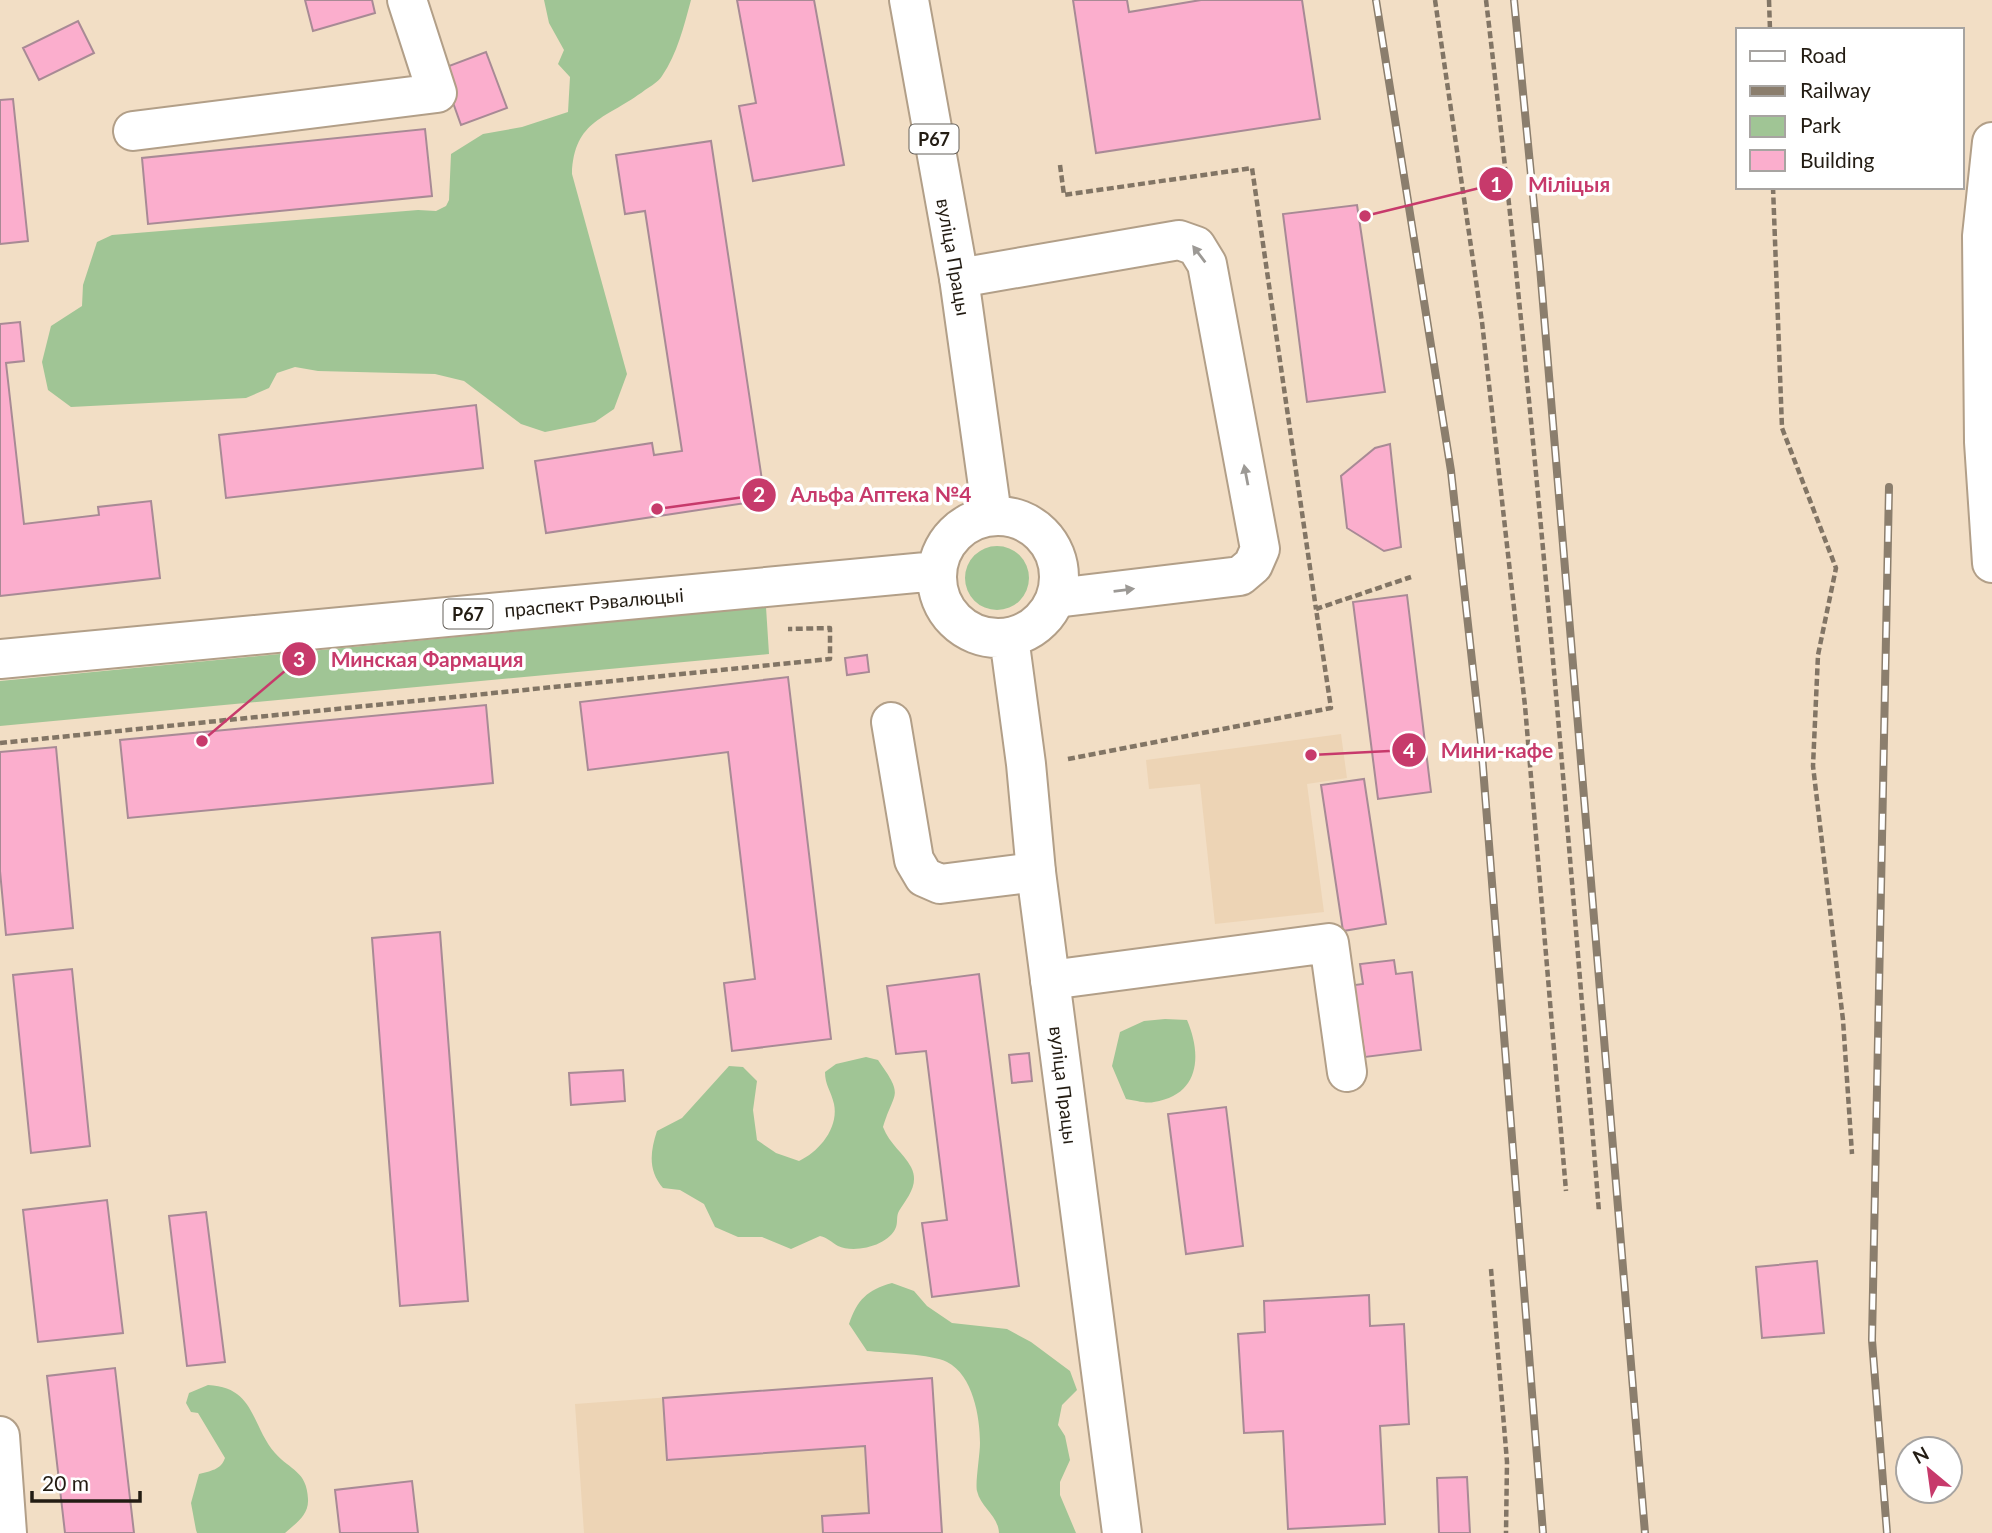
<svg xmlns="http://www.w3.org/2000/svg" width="1992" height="1533" font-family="Lato,sans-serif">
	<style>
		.built { fill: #edd4b5 }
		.green { fill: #a0c595 }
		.building { fill: #fbaecd; stroke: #a88a95; stroke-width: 2 }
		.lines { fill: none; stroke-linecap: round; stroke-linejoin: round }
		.minor-casing { stroke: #b29f88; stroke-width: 42 }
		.major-casing { stroke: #b29f88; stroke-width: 42 }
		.path { stroke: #827565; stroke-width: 4.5; stroke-dasharray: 7 3.5; stroke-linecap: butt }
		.minor { stroke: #fff; stroke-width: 38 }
		.major { stroke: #fff; stroke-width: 38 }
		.rail-casing { stroke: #8b7e6d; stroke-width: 8 }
		.rail { stroke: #fff; stroke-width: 5; stroke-dasharray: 16; stroke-linecap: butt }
		.oneway { fill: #9c9995 }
		.labels { text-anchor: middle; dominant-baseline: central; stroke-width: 7; stroke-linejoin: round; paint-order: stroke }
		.shield { fill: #fff; stroke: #65605a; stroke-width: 2 }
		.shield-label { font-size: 18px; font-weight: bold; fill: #231c13 }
		.street-label { font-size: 19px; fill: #231c13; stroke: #fff }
		.leader { fill: none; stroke: #c73a6b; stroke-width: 2.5 }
		.callout-dot { fill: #c73a6b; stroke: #fff; stroke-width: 2.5 }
		.mark-label { font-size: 21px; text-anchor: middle; font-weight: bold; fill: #fff }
		.callout-label { font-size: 21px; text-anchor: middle; font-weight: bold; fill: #c73a6b; stroke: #fff; stroke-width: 7; stroke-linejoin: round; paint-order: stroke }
	</style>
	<rect width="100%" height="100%" fill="#f2dec5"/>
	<!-- built -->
	<path class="built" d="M1341 734 1347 778 1307 784 1324 912 1215 924 1200 784 1149 789 1146 760Z
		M932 1378 942 1533H584L575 1404Z"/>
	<!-- green -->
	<path class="green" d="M544 0H691C684 26 677 54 662 76 658 82 651 86 645 90 607 119 574 119 572 174L627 374 614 409 595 422 545 432 521 424 464 381 435 374 318 371 295 367 277 373 269 388 246 398 71 407 48 390 42 362 51 326 82 306 83 285 97 242 112 235 418 210 436 211 446 206 449 200 451 154 483 134 522 127 568 112 570 77 558 64 564 50 549 23Z
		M965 578a32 32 0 1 1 64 0a32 32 0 1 1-64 0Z
		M766 607 769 654 0 726V681Z
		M1165 1019 1187 1020C1202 1055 1200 1095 1154 1102 1146 1104 1134 1100 1126 1099L1112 1066 1120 1032 1144 1021Z
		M866 1057 878 1060C905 1098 894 1090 883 1127 890 1145 903 1152 911 1167 920 1184 907 1198 899 1211 896 1216 898 1222 896 1227 890 1245 855 1254 838 1246 831 1242 828 1238 820 1236L791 1249 762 1237H738L715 1227 704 1204 680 1190 663 1188C648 1171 650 1152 657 1131L682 1118 729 1066 743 1067 757 1081 753 1110 757 1140 776 1153 799 1161C819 1152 839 1128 834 1104 831 1091 825 1085 825 1072L836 1064Z
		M892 1283 914 1291 927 1306 952 1323 1007 1329 1031 1342 1070 1371 1077 1390 1062 1405 1058 1425 1065 1436 1070 1460 1060 1482V1495L1076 1533H999C998 1515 981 1508 977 1491 975 1483 980 1455 980 1443 980 1417 973 1375 947 1362 932 1354 886 1353 867 1351L849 1324C857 1300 867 1290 892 1283Z
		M208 1385C255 1387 251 1425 275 1453 290 1470 307 1471 308 1499 309 1515 296 1523 285 1533H197L196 1530 191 1503 199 1474C210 1471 221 1470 225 1458L198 1413 191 1412 186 1403 189 1393Z"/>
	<!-- building -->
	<path class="building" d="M305 0H372L375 13 313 31Z
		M737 0H814L844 165 753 181 739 106 756 103Z
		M1073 0H1127L1129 12 1201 0H1302L1320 119 1096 153Z
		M78 21 94 53 39 80 23 48Z
		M486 52 507 108 461 125 441 69Z
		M13 99 28 241 0 244V100Z
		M425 129 432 196 148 224 142 158Z
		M711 141 765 500 546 533 535 461 652 443 654 455 682 451 645 211 625 214 616 155Z
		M1357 205 1385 392 1307 402 1283 214Z
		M20 322 24 361 6 363 24 524 99 515 98 507 151 501 160 578 0 596V324Z
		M476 405 483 468 226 498 219 435Z
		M1390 444 1401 547 1384 551 1347 528 1341 476 1375 448Z
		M1407 595 1431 792 1378 799 1353 602Z
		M867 655 869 672 847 675 845 658Z
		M788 677 831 1039 732 1051 724 983 755 979 728 752 588 770 580 702Z
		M486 705 493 783 128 818 120 740Z
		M56 747 73 928 6 935 0 871V752Z
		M1364 779 1386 924 1343 931 1321 785Z
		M440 932 468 1301 400 1306 372 938Z
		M1394 960 1396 974 1412 972 1421 1050 1365 1057 1362 1039 1354 1040 1347 986 1363 984 1360 964Z
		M72 969 90 1146 31 1153 13 975Z
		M979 974 1019 1286 932 1297 922 1223 947 1220 926 1051 896 1054 887 986Z
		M1029 1053 1032 1081 1012 1083 1009 1055Z
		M623 1070 625 1101 571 1105 569 1073Z
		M1226 1107 1243 1246 1186 1254 1168 1114Z
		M107 1200 123 1333 38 1342 23 1210Z
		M206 1212 225 1362 187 1366 169 1216Z
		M1817 1261 1824 1333 1762 1338 1756 1267Z
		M1369 1295 1370 1326 1404 1324 1409 1424 1380 1426 1385 1524 1288 1529 1283 1431 1244 1433 1238 1334 1265 1332 1264 1301Z
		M115 1368 134 1533H65L47 1376Z
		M932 1378 942 1533H823L822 1516 869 1513 865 1446 667 1460 663 1398Z
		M1467 1477 1470 1533H1439L1437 1478Z
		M412 1481 418 1533H340L335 1490Z"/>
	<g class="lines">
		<defs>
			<path id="minor" d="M133 131 437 93 407 0
				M1992 142 1982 236 1984 442 1992 563
				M959 278 1179 240 1196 246 1207 264 1260 549 1253 565 1240 576 1056 598
				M891 722 914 860 924 877 940 884 1036 872
				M1050 980 1329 943 1347 1072
				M0 1436 7 1533"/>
			<path id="major" d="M909 0 959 278 992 515
				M937 577a61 61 0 1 1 122 0a61 61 0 1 1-122 0Z
				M1009 637 1026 764 1036 872 1122 1533
				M0 659 937 571"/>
		</defs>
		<!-- minor casing -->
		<use href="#minor" class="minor-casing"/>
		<!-- major casing -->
		<use href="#major" class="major-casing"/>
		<!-- path -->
		<path class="path" d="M1435 0 1482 322 1525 706 1566 1191
			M1486 0C1534 403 1566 807 1599 1212
			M1769 0 1770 30
			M1060 165 1064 195 1252 168 1316 609
			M1773 187 1782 428 1836 568 1818 655 1813 766 1843 1020 1852 1154
			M0 743 830 659V628L788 629
			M1068 759 1331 708 1316 609 1411 577
			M1491 1269 1507 1462 1506 1533"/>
		<!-- minor -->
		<use href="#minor" class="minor"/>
		<!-- major -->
		<use href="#major" class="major"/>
		<defs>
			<path id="rail" d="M1376 0 1451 471 1481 742 1543 1533
				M1514 0 1540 267 1645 1533
				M1887 1533 1872 1340 1889 487"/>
		</defs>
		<!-- rail casing -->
		<use href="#rail" class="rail-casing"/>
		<!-- rail -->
		<use href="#rail" class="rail"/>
	</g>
	<!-- one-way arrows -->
	<defs><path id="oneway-solid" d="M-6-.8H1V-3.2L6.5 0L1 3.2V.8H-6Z" transform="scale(1.75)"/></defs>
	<g class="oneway">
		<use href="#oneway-solid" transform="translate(1199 254) rotate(-127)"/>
		<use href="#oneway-solid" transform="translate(1246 475) rotate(-101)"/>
		<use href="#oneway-solid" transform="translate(1124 590) rotate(-7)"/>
	</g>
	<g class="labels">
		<!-- shield labels -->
		<g class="shield">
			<rect x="909.5" y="124.5" width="49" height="29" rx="5"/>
			<rect x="443.5" y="599.5" width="49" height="29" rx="5"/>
		</g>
		<g class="shield-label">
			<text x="934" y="139">Р67</text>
			<text x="468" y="614">Р67</text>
		</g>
		<!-- street labels -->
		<g class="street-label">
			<text transform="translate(954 257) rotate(80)">вуліца Працы</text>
			<text transform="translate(594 602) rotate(-5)">праспект Рэвалюцыі</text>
			<text transform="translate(1064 1085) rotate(83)">вуліца Працы</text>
		</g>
	</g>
	<!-- callouts -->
	<path class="leader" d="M1365 216L1496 184M657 509L759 495M202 741L299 659M1311 755L1409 750"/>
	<g class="callout-dot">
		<circle cx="1365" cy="216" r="7"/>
		<circle cx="657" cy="509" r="7"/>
		<circle cx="202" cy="741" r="7"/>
		<circle cx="1311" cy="755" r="7"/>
		<circle cx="1496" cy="184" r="18"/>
		<circle cx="759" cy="495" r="18"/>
		<circle cx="299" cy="659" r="18"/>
		<circle cx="1409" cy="750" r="18"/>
	</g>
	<g class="mark-label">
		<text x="1496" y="192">1</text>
		<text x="759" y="502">2</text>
		<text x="299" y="667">3</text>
		<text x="1409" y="758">4</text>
	</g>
	<g class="callout-label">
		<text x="1569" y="192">Міліцыя</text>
		<text x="881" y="502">Альфа Аптека №4</text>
		<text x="427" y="667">Минская Фармация</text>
		<text x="1497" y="758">Мини-кафе</text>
	</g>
	<!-- legend -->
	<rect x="1736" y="28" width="228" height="161" fill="#ffffff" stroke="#a7a4a1" stroke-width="2"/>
	<rect x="1750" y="51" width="35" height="10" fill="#ffffff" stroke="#a7a4a1" stroke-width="2"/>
	<text x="1800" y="63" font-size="21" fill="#231c13">Road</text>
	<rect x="1750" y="86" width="35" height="10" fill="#8b7e6d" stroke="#a7a4a1" stroke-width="2"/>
	<text x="1800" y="98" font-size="21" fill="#231c13">Railway</text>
	<rect x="1750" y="116" width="35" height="21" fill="#a0c595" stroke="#a7a4a1" stroke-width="2"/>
	<text x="1800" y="133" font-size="21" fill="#231c13">Park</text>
	<rect x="1750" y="150" width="35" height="21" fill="#fbaecd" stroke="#a7a4a1" stroke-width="2"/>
	<text x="1800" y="168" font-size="21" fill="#231c13">Building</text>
	<!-- north arrow -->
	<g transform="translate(1929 1470) rotate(331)"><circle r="33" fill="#ffffff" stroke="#a7a4a1" stroke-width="2"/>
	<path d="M0-5L12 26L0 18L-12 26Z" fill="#c73a6b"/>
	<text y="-10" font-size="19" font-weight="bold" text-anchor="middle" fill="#231c13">N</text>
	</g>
	<!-- scale -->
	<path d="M32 1491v10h108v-10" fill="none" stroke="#231c13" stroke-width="3.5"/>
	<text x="42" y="1491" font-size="21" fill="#231c13" stroke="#ffffff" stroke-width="5" paint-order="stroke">20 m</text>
</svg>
